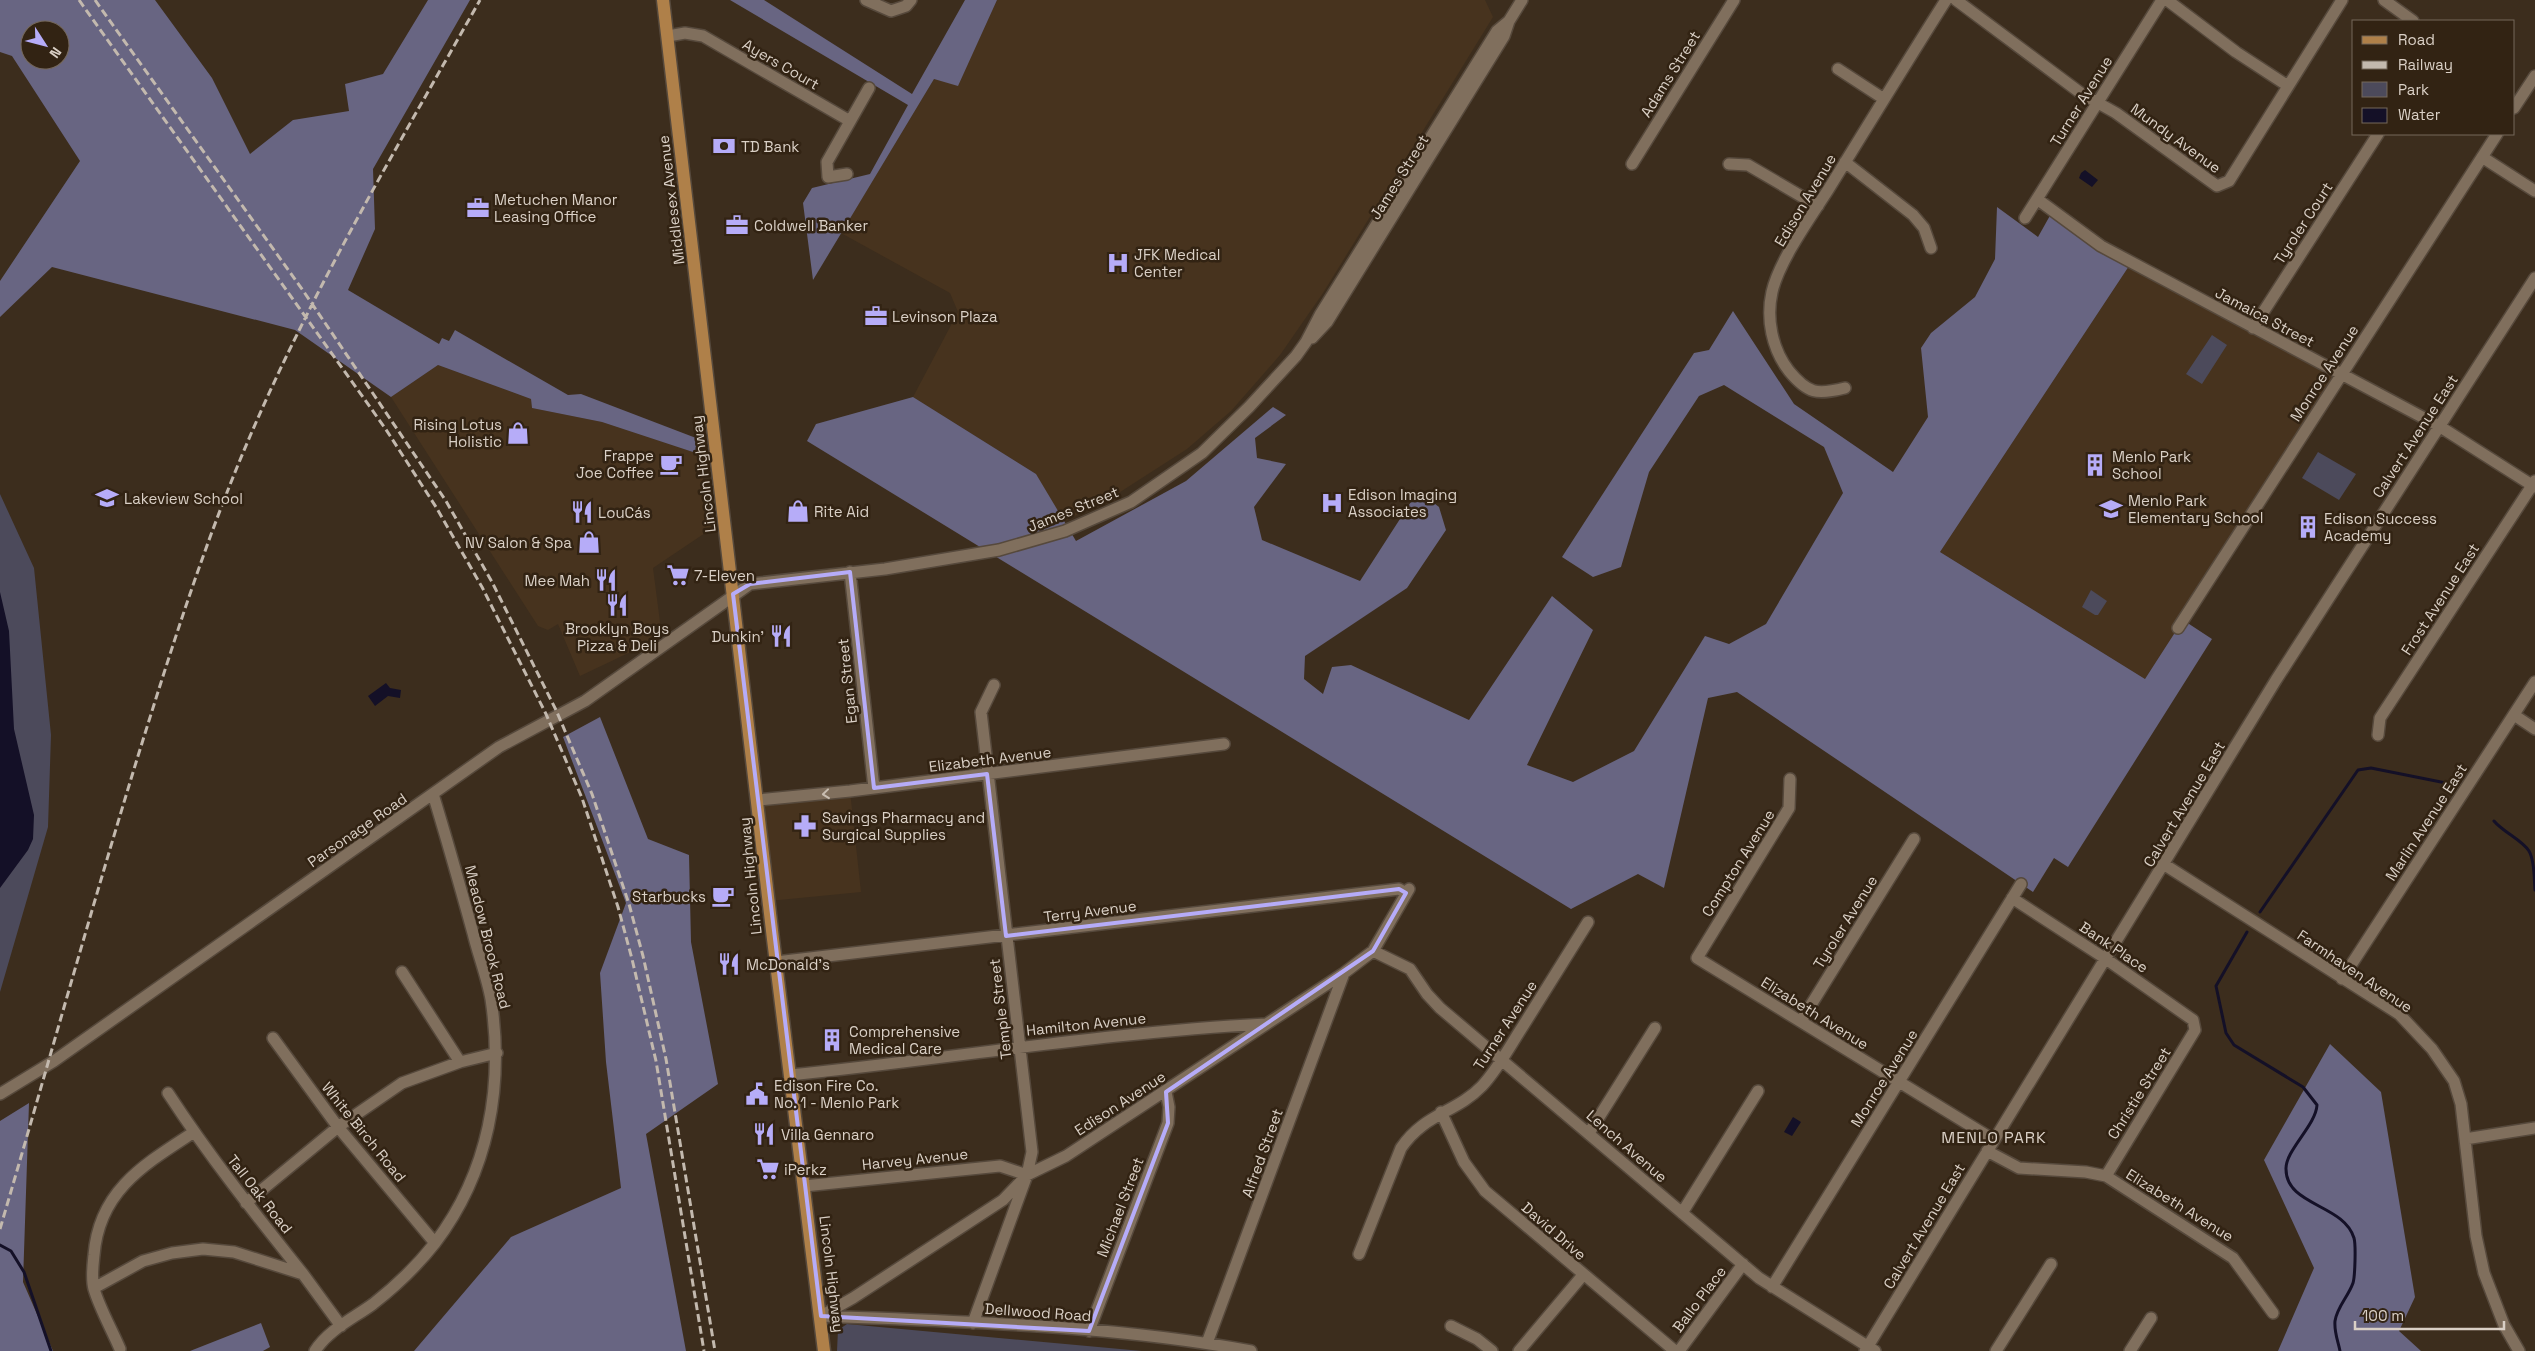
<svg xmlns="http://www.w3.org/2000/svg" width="2535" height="1351" font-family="'Space Grotesk',sans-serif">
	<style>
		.built { fill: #47331e }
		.green { fill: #4c4a5b }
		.forest { fill: #686582; fill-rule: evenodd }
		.water { fill: #141027 }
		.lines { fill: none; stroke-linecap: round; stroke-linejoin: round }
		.stream { stroke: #141027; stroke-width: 3 }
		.minor-casing { stroke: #56493c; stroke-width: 14 }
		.major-casing { stroke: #56493c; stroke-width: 15 }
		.minor { stroke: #806f5d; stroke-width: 11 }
		.major { stroke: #af8049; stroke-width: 12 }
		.rail { stroke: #c3b9ae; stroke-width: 3; stroke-dasharray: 8 4; stroke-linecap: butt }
		.oneway { stroke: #c8bdb1 }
		.marked { fill: none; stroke: #b6acf8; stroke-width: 4; stroke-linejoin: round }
		.labels { text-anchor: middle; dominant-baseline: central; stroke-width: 5; stroke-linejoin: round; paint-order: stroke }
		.street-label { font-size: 15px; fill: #dad0c6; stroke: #322313 }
		.poi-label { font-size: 15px; fill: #dad0c6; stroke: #322313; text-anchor: start }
		.neighbourhood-label { font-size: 16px; letter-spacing: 1px; fill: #dad0c6; stroke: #322313 }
	</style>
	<rect width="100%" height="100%" fill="#3c2d1d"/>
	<!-- built -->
	<path class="built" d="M997 0H1485L1493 17 1323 293 1280 355 1231 411 1187 449 1117 494 1059 524 1036 474 913 397 958 312 950 293 841 233 934 79 958 85Z
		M2131 263 2341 375 2145 679 1940 552Z
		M438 365 531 399 532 408 602 422 699 454 711 529 653 568 660 622 663 629 641 647 580 676 558 624 548 630 538 626 391 397Z
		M850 791 861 892 769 901 758 800Z"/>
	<!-- green -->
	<path class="green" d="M2212 335 2227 345 2202 384 2186 374Z
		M2318 452 2356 474 2339 500 2302 478Z
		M0 494 34 568 51 735 48 827 0 992Z
		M2091 590 2107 601 2098 615H2095L2082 607Z
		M847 1324 1142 1351H837L838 1330Z"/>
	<!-- forest -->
	<path class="forest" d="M0 0H155L212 78 250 154 293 120 349 111 345 84 383 74 428 0H470L373 169 375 229 348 290 439 344 442 338 449 341 455 330 568 395 581 394 696 438 699 454 602 422 532 408 531 399 438 365 391 397 295 330 52 267 0 317V281L80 161 12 56 0 52ZM30 30H60V60H30Z
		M730 0H764L912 94 965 0H997L958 86 934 79 813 280 803 203 812 188 870 174 908 105Z
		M1997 207 2038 237 2052 212 2131 263 1940 552 2145 679 2183 620 2212 639 2068 867 2054 858 2033 892 1737 692 1708 698 1664 888 1638 874 1571 909 807 441 816 424 913 397 1036 474 1076 541 1186 481 1273 407 1286 415 1255 438 1257 458 1286 464 1254 507 1262 540 1360 581 1418 491 1439 507 1446 530 1407 588 1305 656 1304 679 1323 694 1332 667 1351 665 1469 720 1552 596 1593 630 1527 765 1573 782 1634 751 1705 636 1729 644 1766 624 1843 493 1824 447 1724 385 1699 396 1649 472 1621 567 1593 577 1562 557 1694 353 1709 350 1733 311 1794 404 1893 472 1928 417 1921 348 1931 333 1975 297 1995 259Z
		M600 717 648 839 689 855 691 942 718 1084 646 1134 686 1351H414L511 1237 621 1188 606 1062 600 973 626 903 563 737Z
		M2330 1044 2381 1092 2415 1297 2399 1331 2421 1351H2278L2314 1268 2264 1160Z
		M29 1103 23 1282 53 1351H0V1121Z
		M261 1323 270 1347 263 1351H190Z"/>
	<!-- water -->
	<path class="water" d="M2085 170 2098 180 2092 187 2079 178 2081 173Z
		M0 592 9 631 14 729 34 815 33 839 28 850 0 888Z
		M386 683 390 688 401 690 400 698 388 696 375 706 368 696Z
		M1793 1117 1801 1122 1792 1136 1784 1132Z"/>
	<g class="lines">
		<!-- stream -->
		<path class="stream" d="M2494 821C2503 832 2522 840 2529 851 2535 861 2534 879 2535 890
			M2260 912 2358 770 2371 768 2456 785
			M2247 932 2216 986 2226 1033 2234 1045 2303 1087 2317 1105C2316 1125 2285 1151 2286 1169 2286 1206 2344 1204 2354 1238 2356 1245 2355 1277 2353 1283 2348 1297 2337 1307 2335 1321 2334 1332 2338 1341 2340 1351
			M0 1245 11 1251 24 1272 51 1351"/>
		<defs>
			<path id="minor" d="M866 0 891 11 906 6 911 0
				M1956 0 2082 94 2116 113 2217 186 2229 181 2342 0
				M2167 0 2236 52 2288 86
				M2384 0 2413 21
				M668 36 685 33 703 36 850 121
				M1838 69 1884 99
				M2514 108 2535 76
				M2482 157 2535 191
				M1845 162 1913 215 1924 228 1931 248
				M1632 164 1734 0
				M1729 164 1748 165 1818 206
				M847 174 828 177 827 162 869 88
				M2037 199 2101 246 2439 426 2535 487
				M2025 218 2162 0
				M2253 328 2378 134
				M1312 338 1327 322 1504 36 1509 21 1522 0
				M1845 388C1817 395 1808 394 1789 371 1772 349 1766 319 1772 292 1779 261 1810 218 1828 190 1867 127 1906 63 1946 0
				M850 572 874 788
				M2178 628 2497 134
				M2514 715 2535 729
				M2378 735 2380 718 2535 481
				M1790 779 1789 808 1697 958 1994 1140
				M758 800 850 791 1224 744
				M2165 865 2399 1014 2432 1049 2454 1081 2461 1104 2476 1236 2484 1273 2504 1325 2519 1351
				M2012 898 2106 959 2193 1020 2195 1030 2192 1035 2106 1176
				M1373 951 1410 969 1427 994 1440 1008 1759 1278 1875 1351
				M776 962 1399 889 1406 893
				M402 972 460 1062
				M2342 979 2535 682
				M1801 1021 1914 839
				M273 1038 338 1127 435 1243
				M790 1075C949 1059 1106 1032 1266 1024
				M168 1093C209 1156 256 1215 303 1274
				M0 1094 54 1061 499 747 585 701 750 584 885 569 999 550 1065 531 1131 502 1202 453 1249 407 1296 356 1306 342 1320 315 1497 31 1509 21
				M1441 1112 1464 1162 1485 1191 1675 1351
				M1589 1133 1655 1028
				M2465 1139 2535 1128
				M1987 1151 2019 1168 2086 1172 2106 1176 2233 1258 2273 1313
				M804 1186 1000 1166 1027 1175
				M246 1203 338 1127 402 1083 460 1062 497 1053
				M1682 1213 1758 1091
				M1359 1254 1401 1148C1425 1113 1456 1113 1482 1086 1498 1069 1510 1046 1523 1026 1545 991 1566 957 1588 922
				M1772 1287 2021 884
				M94 1288 143 1261 172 1253 203 1249 234 1252 303 1274 341 1326
				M821 1316 853 1298 1003 1200 1027 1175 1066 1156 1344 973 1373 951 1409 889
				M823 1316C965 1322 1111 1325 1251 1351
				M973 1323 1027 1175 1032 1152 981 712 994 685
				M1451 1326 1477 1339 1492 1351
				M1089 1331 1168 1123 1169 1107 1166 1092
				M1207 1343 1344 973
				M120 1349C112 1330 100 1309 94 1289 91 1278 93 1265 94 1255 99 1190 145 1164 194 1132
				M315 1351C328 1330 354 1318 373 1304 396 1286 417 1266 435 1243 489 1172 504 1086 491 999 487 977 478 954 473 933 460 886 447 840 433 794
				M1519 1351 1583 1275
				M1679 1351 1743 1264
				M1865 1351 2276 680 2535 278
				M1996 1351 2051 1264
				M2130 1351 2151 1318"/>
			<path id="major" d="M663 0 773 939 824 1351"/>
		</defs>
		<!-- minor casing -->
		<use href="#minor" class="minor-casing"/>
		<!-- major casing -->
		<use href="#major" class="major-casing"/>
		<!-- minor -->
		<use href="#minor" class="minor"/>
		<!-- major -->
		<use href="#major" class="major"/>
		<!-- rail -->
		<path class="rail" d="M79 0 385 428 436 507 482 587 546 714 582 798 618 907 632 959 656 1061 704 1351
			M95 0 304 292 446 501 492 582 556 710 592 794 629 904 643 956 666 1059 715 1351
			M0 1229C46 1072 90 913 138 756 169 656 200 557 240 460 306 300 395 151 480 0"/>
	</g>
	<!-- one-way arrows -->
	<defs><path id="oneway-chevron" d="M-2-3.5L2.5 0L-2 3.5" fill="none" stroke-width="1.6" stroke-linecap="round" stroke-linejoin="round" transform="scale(1.25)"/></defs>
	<use class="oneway" href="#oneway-chevron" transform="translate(826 794) rotate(174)"/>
	<!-- marked area -->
	<path class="marked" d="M850 572 874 788 987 774 1006 936 1399 889 1406 893 1373 951 1166 1092 1168 1123 1089 1331 821 1316 733 594 750 584Z"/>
	<!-- icons -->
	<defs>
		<symbol id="bank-bare" viewBox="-9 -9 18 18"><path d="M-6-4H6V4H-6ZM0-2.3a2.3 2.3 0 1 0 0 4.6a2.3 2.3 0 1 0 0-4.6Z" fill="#b6acf8" stroke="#322313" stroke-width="2.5" paint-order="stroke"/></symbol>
		<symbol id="office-bare" viewBox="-9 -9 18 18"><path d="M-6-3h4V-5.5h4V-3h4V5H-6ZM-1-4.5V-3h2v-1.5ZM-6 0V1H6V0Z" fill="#b6acf8" stroke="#322313" stroke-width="2.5" paint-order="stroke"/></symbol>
		<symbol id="hospital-bare" viewBox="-9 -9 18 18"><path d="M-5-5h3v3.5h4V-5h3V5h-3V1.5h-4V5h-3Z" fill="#b6acf8" stroke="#322313" stroke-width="2.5" paint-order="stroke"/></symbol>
		<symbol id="shop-bare" viewBox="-9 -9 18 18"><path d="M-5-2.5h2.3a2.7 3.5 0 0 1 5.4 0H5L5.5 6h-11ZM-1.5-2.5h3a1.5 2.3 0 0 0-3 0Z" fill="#b6acf8" stroke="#322313" stroke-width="2.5" paint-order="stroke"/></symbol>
		<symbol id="cafe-bare" viewBox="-9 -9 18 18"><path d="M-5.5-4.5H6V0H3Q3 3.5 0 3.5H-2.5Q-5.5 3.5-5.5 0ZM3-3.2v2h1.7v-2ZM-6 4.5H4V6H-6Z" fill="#b6acf8" stroke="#322313" stroke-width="2.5" paint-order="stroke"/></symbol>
		<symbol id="building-bare" viewBox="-9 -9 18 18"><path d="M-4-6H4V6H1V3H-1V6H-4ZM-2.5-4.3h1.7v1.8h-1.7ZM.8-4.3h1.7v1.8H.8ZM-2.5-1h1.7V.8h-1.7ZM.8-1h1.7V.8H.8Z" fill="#b6acf8" stroke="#322313" stroke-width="2.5" paint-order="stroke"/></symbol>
		<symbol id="school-bare" viewBox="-9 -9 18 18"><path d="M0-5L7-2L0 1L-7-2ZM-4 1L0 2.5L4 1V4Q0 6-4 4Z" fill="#b6acf8" stroke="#322313" stroke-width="2.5" paint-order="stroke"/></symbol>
		<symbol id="restaurant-bare" viewBox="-9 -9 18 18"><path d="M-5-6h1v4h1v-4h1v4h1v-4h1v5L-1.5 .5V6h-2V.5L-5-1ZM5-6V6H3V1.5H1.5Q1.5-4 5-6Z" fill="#b6acf8" stroke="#322313" stroke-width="2.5" paint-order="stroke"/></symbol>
		<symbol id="supermarket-bare" viewBox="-9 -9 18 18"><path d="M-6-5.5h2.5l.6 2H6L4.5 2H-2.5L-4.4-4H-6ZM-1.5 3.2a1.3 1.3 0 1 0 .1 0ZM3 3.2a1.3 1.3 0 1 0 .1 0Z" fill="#b6acf8" stroke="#322313" stroke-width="2.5" paint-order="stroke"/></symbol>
		<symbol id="pharmacy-bare" viewBox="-9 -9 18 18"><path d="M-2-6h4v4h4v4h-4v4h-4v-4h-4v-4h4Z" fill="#b6acf8" stroke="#322313" stroke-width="2.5" paint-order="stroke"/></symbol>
		<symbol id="civic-bare" viewBox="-9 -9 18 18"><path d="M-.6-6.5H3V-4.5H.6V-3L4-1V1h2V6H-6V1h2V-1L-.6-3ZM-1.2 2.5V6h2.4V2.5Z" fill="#b6acf8" stroke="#322313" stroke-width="2.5" paint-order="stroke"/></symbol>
	</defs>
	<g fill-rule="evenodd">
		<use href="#bank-bare" x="708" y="130" width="32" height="32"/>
		<use href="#office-bare" x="462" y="192" width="32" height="32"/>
		<use href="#office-bare" x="721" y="209" width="32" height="32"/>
		<use href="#hospital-bare" x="1102" y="247" width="32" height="32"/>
		<use href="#office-bare" x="860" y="300" width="32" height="32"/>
		<use href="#shop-bare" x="502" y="417" width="32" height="32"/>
		<use href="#cafe-bare" x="655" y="448" width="32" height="32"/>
		<use href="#building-bare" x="2079" y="449" width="32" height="32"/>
		<use href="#school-bare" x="91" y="482" width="32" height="32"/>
		<use href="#hospital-bare" x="1316" y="487" width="32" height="32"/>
		<use href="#school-bare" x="2095" y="493" width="32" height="32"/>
		<use href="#shop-bare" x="782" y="495" width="32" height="32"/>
		<use href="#restaurant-bare" x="566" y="496" width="32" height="32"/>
		<use href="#building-bare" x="2292" y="511" width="32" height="32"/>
		<use href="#shop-bare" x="573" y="526" width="32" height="32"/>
		<use href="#supermarket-bare" x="662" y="559" width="32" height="32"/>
		<use href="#restaurant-bare" x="590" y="564" width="32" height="32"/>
		<use href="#restaurant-bare" x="601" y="589" width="32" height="32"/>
		<use href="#restaurant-bare" x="765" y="620" width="32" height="32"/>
		<use href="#pharmacy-bare" x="789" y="810" width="32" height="32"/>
		<use href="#cafe-bare" x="707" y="880" width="32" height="32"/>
		<use href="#restaurant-bare" x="713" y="948" width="32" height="32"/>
		<use href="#building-bare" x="816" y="1024" width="32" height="32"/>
		<use href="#civic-bare" x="741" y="1078" width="32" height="32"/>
		<use href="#restaurant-bare" x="748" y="1118" width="32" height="32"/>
		<use href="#supermarket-bare" x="752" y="1153" width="32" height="32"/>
	</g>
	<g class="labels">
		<!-- street labels -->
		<g class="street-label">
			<text transform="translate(781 64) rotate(30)">Ayers Court</text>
			<text transform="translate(1670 74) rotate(-58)">Adams Street</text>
			<text transform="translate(2081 101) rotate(-58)">Turner Avenue</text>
			<text transform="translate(2176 138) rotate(36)">Mundy Avenue</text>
			<text transform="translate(1399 177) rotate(-58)">James Street</text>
			<text transform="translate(671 200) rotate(-97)">Middlesex Avenue</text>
			<text transform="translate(1805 200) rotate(-59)">Edison Avenue</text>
			<text transform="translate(2303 223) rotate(-57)">Tyroler Court</text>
			<text transform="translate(2265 317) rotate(28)">Jamaica Street</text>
			<text transform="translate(2324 373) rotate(-57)">Monroe Avenue</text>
			<text transform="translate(2415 436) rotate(-57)">Calvert Avenue East</text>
			<text transform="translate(703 474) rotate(-97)">Lincoln Highway</text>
			<text transform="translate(1073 509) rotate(-22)">James Street</text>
			<text transform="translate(2440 599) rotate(-57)">Frost Avenue East</text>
			<text transform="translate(847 681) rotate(-96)">Egan Street</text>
			<text transform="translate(990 759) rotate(-7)">Elizabeth Avenue</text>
			<text transform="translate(2184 804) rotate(-59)">Calvert Avenue East</text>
			<text transform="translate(2426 822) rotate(-57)">Marlin Avenue East</text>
			<text transform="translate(357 830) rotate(-35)">Parsonage Road</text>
			<text transform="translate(1738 863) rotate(-58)">Compton Avenue</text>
			<text transform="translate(750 876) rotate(-96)">Lincoln Highway</text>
			<text transform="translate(1090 911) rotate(-7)">Terry Avenue</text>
			<text transform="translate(1845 922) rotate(-58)">Tyroler Avenue</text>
			<text transform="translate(488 937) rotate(76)">Meadow Brook Road</text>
			<text transform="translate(2114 947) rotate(34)">Bank Place</text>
			<text transform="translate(2355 971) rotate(34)">Farmhaven Avenue</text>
			<text transform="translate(1000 1009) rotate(-97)">Temple Street</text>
			<text transform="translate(1815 1013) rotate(32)">Elizabeth Avenue</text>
			<text transform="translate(1086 1024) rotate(-6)">Hamilton Avenue</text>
			<text transform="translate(1505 1025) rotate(-57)">Turner Avenue</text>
			<text transform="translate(1884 1078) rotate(-58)">Monroe Avenue</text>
			<text transform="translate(2139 1093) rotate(-58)">Christie Street</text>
			<text transform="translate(1120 1103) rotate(-33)">Edison Avenue</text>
			<text transform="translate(364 1132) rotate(51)">White Birch Road</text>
			<text transform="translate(1627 1146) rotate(41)">Lench Avenue</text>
			<text transform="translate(1262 1153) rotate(-70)">Alfred Street</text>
			<text transform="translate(915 1159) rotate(-6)">Harvey Avenue</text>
			<text transform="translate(260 1194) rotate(52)">Tall Oak Road</text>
			<text transform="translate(2180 1205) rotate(32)">Elizabeth Avenue</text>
			<text transform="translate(1120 1207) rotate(-69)">Michael Street</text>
			<text transform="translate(1924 1226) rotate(-59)">Calvert Avenue East</text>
			<text transform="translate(1554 1231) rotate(41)">David Drive</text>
			<text transform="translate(832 1274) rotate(83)">Lincoln Highway</text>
			<text transform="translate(1699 1299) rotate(-53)">Ballo Place</text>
			<text transform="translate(1038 1312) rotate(4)">Dellwood Road</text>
		</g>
		<!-- poi labels -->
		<g class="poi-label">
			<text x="741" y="146">TD Bank</text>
			<text x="494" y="199">Metuchen Manor<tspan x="494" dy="17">Leasing Office</tspan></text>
			<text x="754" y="225">Coldwell Banker</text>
			<text x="1134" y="254">JFK Medical<tspan x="1134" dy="17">Center</tspan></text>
			<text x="892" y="316">Levinson Plaza</text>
			<text x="502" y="424" text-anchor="end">Rising Lotus<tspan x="502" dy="17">Holistic</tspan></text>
			<text x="654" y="455" text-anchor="end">Frappe<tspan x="654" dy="17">Joe Coffee</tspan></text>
			<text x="2112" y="456">Menlo Park<tspan x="2112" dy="17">School</tspan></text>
			<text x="1348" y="494">Edison Imaging<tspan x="1348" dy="17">Associates</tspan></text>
			<text x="124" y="498">Lakeview School</text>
			<text x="2128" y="500">Menlo Park<tspan x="2128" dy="17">Elementary School</tspan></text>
			<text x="814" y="511">Rite Aid</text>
			<text x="598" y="512">LouCás</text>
			<text x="2324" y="518">Edison Success<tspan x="2324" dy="17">Academy</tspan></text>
			<text x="572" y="542" text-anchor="end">NV Salon &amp; Spa</text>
			<text x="694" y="575">7-Eleven</text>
			<text x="590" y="580" text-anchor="end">Mee Mah</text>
			<text x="617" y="628" text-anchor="middle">Brooklyn Boys<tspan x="617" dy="17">Pizza &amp; Deli</tspan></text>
			<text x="764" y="636" text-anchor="end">Dunkin'</text>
			<text x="822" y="817">Savings Pharmacy and<tspan x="822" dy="17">Surgical Supplies</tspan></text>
			<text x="706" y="896" text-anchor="end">Starbucks</text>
			<text x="746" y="964">McDonald's</text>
			<text x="849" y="1031">Comprehensive<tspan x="849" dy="17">Medical Care</tspan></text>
			<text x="774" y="1085">Edison Fire Co.<tspan x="774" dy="17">No. 1 - Menlo Park</tspan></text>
			<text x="781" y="1134">Villa Gennaro</text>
			<text x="784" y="1169">iPerkz</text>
		</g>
		<!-- neighbourhood labels -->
		<g class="neighbourhood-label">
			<text x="1994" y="1137">MENLO PARK</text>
		</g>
	</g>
	<!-- legend -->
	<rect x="2352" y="20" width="162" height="115" fill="#322313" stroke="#75685b"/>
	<rect x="2362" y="36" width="25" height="8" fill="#af8049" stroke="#75685b"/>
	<text x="2398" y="45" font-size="15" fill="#dad0c6">Road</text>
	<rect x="2362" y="61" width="25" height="8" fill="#c3b9ae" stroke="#75685b"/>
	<text x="2398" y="70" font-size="15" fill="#dad0c6">Railway</text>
	<rect x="2362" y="82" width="25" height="15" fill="#4c4a5b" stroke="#75685b"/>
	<text x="2398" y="95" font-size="15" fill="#dad0c6">Park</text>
	<rect x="2362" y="108" width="25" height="15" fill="#141027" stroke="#75685b"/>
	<text x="2398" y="120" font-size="15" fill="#dad0c6">Water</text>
	<!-- north arrow -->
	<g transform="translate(45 45) rotate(126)"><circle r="24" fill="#322313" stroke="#75685b"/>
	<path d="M0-4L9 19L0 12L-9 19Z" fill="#b6acf8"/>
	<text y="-8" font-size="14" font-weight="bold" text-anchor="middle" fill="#dad0c6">N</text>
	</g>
	<!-- scale -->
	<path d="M2355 1321v8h149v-8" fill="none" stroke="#dad0c6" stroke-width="2.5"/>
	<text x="2362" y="1321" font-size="15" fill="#dad0c6" stroke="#322313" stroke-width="4" paint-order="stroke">100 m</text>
</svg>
